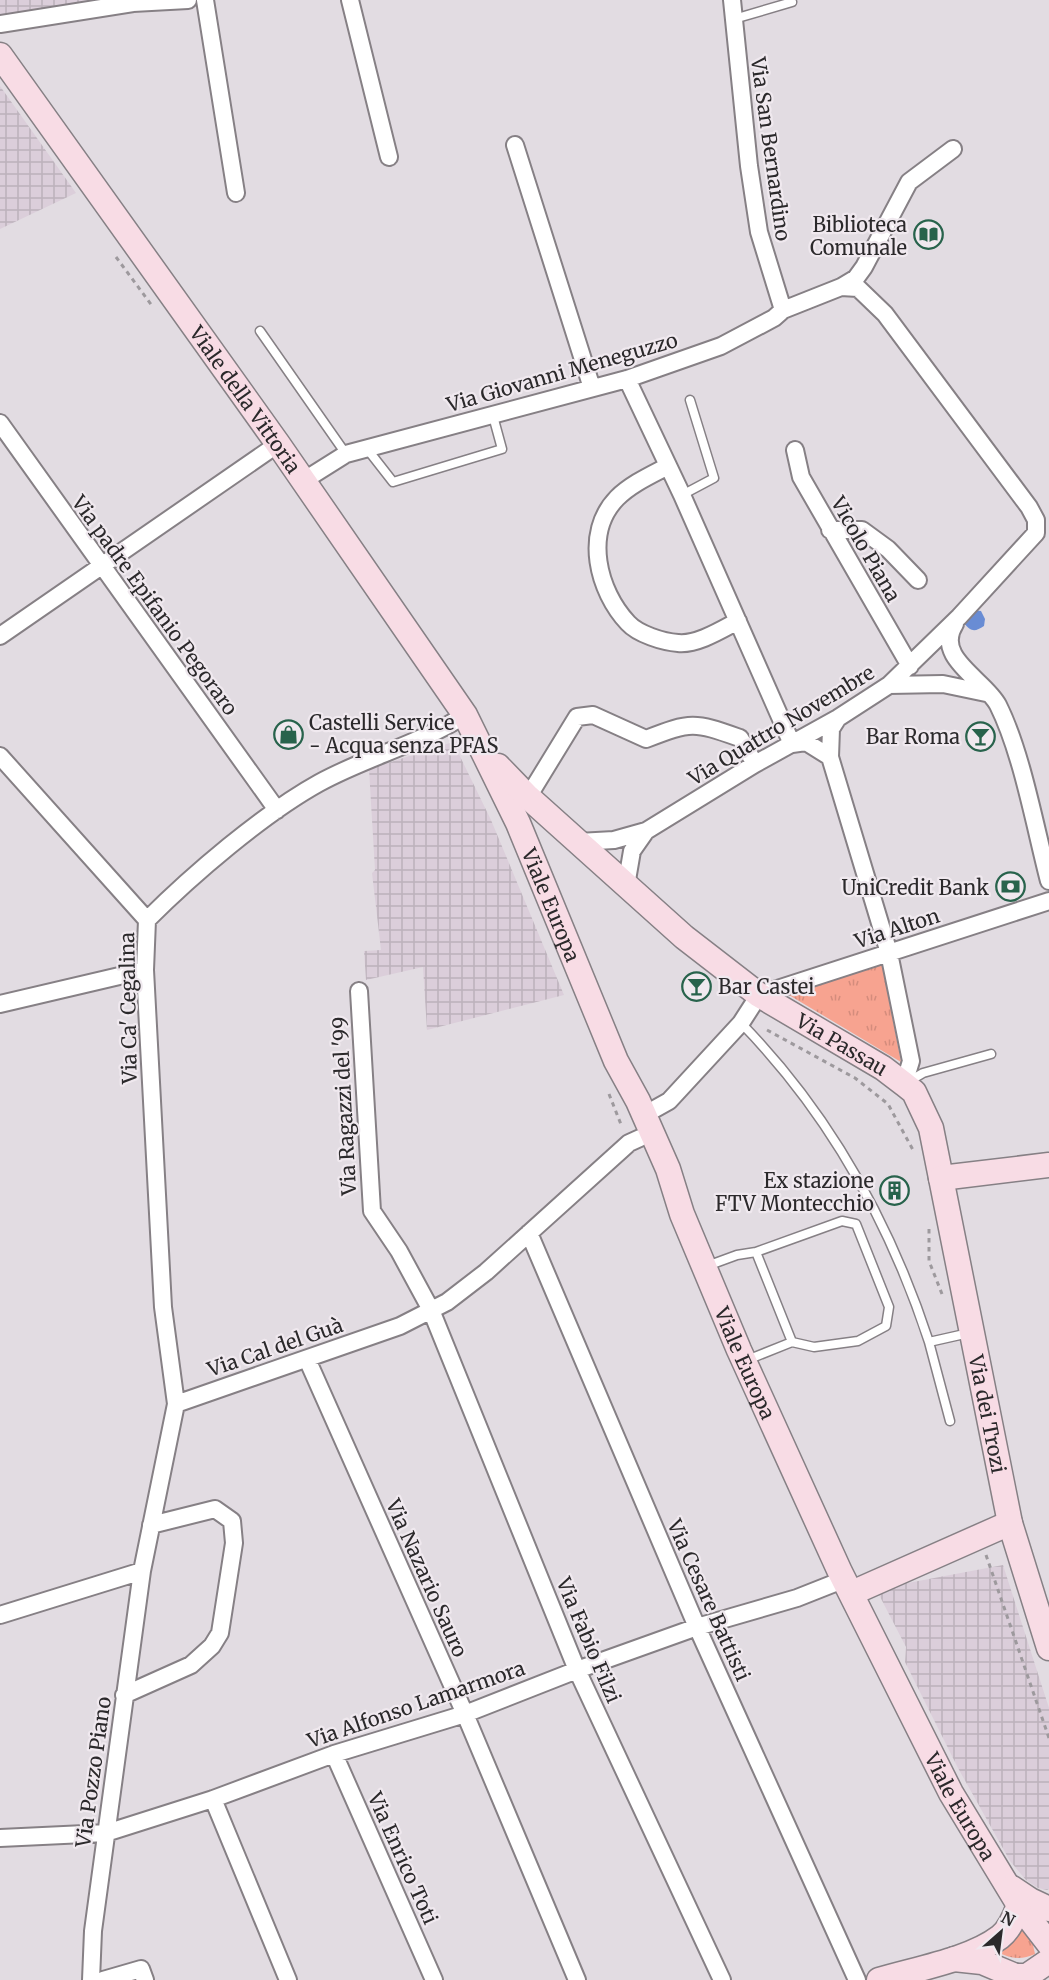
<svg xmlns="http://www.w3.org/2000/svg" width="1049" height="1980" font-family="Merriweather,serif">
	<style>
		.industrial { fill: url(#industrial-grid) }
		.grass { fill: url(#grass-tufts) }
		.water { fill: #698cd4 }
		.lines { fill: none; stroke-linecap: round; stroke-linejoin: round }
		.lane-casing { stroke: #868085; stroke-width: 11 }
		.street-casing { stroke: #868085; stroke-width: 20 }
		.secondary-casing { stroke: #868085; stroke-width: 27 }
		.path { stroke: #9d999d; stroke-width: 3; stroke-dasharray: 4.5 4.5; stroke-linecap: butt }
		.lane { stroke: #fff; stroke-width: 8 }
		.street { stroke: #fff; stroke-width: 16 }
		.secondary { stroke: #f8dce5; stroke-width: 24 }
		.labels { text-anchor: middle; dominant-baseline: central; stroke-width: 4.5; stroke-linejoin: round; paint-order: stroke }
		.street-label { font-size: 20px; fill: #2b292b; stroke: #f0e9ef }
		.poi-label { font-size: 20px; fill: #2b292b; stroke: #f0e9ef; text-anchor: end }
	</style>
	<defs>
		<pattern id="industrial-grid" width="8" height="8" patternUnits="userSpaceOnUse" patternTransform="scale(1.5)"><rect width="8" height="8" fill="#dbceda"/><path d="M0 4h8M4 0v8" fill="none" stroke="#bcb1bb"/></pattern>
		<pattern id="grass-tufts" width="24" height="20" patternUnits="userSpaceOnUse" patternTransform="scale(1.5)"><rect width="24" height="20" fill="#f7a390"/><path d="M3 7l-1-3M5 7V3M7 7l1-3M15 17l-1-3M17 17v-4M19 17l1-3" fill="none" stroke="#d48c7c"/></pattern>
	</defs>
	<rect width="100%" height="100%" fill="#e2dce2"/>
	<!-- industrial -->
	<path class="industrial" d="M0 0H179L0 22Z
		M0 86 76 193 0 229Z
		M453 742 491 820 564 995 427 1030 423 967 366 980 364 951 381 950 372 873 375 870 369 769Z
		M1003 1565 1049 1708V1889L1047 1890 1038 1888 1026 1880 1010 1861 958 1768 905 1662 906 1647 876 1589Z"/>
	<!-- grass -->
	<path class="grass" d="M882 964 901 1062 789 995Z
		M1018 1921 1031 1936 1035 1954C1018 1962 1007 1957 991 1949Z"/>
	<!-- water -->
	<path class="water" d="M973 610 981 611 985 619 984 626C975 632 971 632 964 623Z"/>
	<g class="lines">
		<defs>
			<path id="lane" d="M734 19 792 2
				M260 331 346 454
				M368 450 393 482 502 449 493 416
				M682 495 714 478 690 400
				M741 1023C829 1113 890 1223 929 1342L969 1333
				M906 1083 923 1073 991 1054
				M756 1252 792 1342
				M707 1266 737 1255 756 1252 842 1221 856 1224 889 1307 886 1326 858 1341 814 1347 792 1342 747 1360
				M929 1342 950 1421"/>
			<path id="street" d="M205 0 236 193
				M350 0 389 157
				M732 0 749 166 759 232 783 310
				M0 24 133 3 188 0
				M515 145 592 388
				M627 379 682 495 792 744 806 742 830 757
				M0 423 277 810
				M795 450 801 477 910 666
				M668 466C651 475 631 484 617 498 583 533 598 591 628 623 638 634 663 642 678 643 697 645 721 630 738 621
				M303 481 346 454 627 379 721 346 774 318 783 310 841 287 856 278 864 267 909 182 953 149
				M830 530H862L888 549 918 580
				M955 624C933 657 985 680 998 705 1022 753 1035 827 1049 881
				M0 636 278 444
				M889 685 943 684 986 693
				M838 718 831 729 830 757 889 953 911 1061 904 1084
				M0 756 147 920
				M528 797 577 717 593 715 646 739C692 721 694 722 740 738L755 764
				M578 842 614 840 646 831 755 764 838 718 889 685 959 617 1036 533V520L1029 507 885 314 858 288 841 287
				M626 886 632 851 646 831
				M359 991 372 1211 399 1251 431 1310 577 1670 722 1980
				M0 1004 145 970
				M644 1115 669 1101 741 1023 759 995 1049 901
				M529 1233 697 1627 857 1980
				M307 1359 465 1714 577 1980
				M176 1404 163 1307 145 970 147 920C192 875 263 814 319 783 366 757 420 744 465 715
				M0 1615 142 1571
				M124 1695 191 1665 212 1646 220 1633 234 1543 232 1521 215 1509 151 1525
				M334 1754 434 1980
				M213 1799 288 1980
				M0 1838 106 1833 213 1799 334 1754 465 1714 577 1670 697 1627 797 1598 840 1581
				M91 1980 93 1931 142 1571 176 1404 400 1326 447 1302 486 1272 629 1143 640 1138
				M103 1980 141 1969 145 1980"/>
			<g id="secondary">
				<path id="s1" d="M0 55 278 444 465 715 518 823 616 1061 638 1101 668 1169 682 1214 739 1350 840 1572 951 1793 1019 1905 1049 1944"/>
				<path id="s2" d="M498 766 528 797 684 937 759 995 883 1068 904 1084 914 1092 931 1128 1010 1523 1049 1648"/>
				<path d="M941 1178 1049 1165"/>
				<path d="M852 1593 1010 1523"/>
				<path d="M1012 1888 1030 1900 1049 1909"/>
				<path d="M954 1959 982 1962 1025 1980"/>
				<path d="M1013 1976H1027L1049 1961"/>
				<path d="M879 1980C915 1969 970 1960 1000 1937 1010 1929 1015 1916 1019 1905"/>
			</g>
		</defs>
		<!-- lane casing -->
		<use href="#lane" class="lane-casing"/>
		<!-- street casing -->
		<use href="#street" class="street-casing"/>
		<!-- secondary casing -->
		<use href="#secondary" class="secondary-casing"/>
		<!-- path -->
		<path class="path" d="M116 257 153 307
			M767 1030 855 1078 888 1104 913 1150
			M609 1094 622 1127
			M929 1229V1261L942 1294
			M986 1555 1049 1738"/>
		<!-- lane -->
		<use href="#lane" class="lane"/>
		<!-- street -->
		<use href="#street" class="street"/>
		<!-- secondary -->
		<use href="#secondary" class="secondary"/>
	</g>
	<!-- icons -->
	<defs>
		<symbol id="library-ring" viewBox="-11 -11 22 22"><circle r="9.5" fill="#f0e9ef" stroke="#28634c" stroke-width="1.5"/><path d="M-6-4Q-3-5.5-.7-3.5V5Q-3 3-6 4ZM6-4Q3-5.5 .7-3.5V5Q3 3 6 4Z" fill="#28634c"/></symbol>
		<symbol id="shop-ring" viewBox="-11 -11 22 22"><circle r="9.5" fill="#f0e9ef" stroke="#28634c" stroke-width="1.5"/><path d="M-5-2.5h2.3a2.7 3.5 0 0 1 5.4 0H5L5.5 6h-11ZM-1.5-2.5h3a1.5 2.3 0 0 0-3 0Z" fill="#28634c"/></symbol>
		<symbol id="bar-ring" viewBox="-11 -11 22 22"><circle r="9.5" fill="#f0e9ef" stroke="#28634c" stroke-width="1.5"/><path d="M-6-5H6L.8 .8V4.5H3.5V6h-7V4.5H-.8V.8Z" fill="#28634c"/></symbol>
		<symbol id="bank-ring" viewBox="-11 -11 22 22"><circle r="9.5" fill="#f0e9ef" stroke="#28634c" stroke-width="1.5"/><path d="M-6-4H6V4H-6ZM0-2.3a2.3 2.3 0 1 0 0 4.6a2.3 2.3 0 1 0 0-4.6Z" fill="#28634c"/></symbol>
		<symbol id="building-ring" viewBox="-11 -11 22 22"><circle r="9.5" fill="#f0e9ef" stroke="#28634c" stroke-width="1.5"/><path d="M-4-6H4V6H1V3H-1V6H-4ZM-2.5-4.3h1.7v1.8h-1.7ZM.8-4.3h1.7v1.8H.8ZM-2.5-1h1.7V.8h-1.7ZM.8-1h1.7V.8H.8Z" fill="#28634c"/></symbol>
	</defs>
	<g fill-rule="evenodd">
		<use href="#library-ring" x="912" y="218" width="33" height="33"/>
		<use href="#shop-ring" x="272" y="718" width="33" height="33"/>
		<use href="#bar-ring" x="964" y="720" width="33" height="33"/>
		<use href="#bank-ring" x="994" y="870" width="33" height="33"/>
		<use href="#bar-ring" x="680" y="970" width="33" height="33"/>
		<use href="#building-ring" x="878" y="1174" width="33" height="33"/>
	</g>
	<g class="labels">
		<!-- street labels -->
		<g class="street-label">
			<text transform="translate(771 149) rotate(82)">Via San Bernardino</text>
			<text transform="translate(562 372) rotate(-16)">Via Giovanni Meneguzzo</text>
			<text stroke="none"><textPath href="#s1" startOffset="423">Viale della Vittoria</textPath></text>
			<text transform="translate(866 549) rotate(60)">Vicolo Piana</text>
			<text transform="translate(155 605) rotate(54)">Via padre Epifanio Pegoraro</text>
			<text transform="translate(781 725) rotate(-31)">Via Quattro Novembre</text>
			<text stroke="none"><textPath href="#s1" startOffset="1016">Viale Europa</textPath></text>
			<text transform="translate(897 928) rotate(-18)">Via Alton</text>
			<text transform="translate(128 1008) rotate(-91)">Via Ca' Cegalina</text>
			<text stroke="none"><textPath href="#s2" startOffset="444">Via Passau</textPath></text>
			<text transform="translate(344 1106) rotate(-93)">Via Ragazzi del '99</text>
			<text transform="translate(275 1347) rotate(-19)">Via Cal del Guà</text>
			<text stroke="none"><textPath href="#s1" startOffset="1514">Viale Europa</textPath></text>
			<text stroke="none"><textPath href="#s2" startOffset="862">Via dei Trozi</textPath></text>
			<text transform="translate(427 1578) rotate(66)">Via Nazario Sauro</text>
			<text transform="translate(709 1600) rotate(66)">Via Cesare Battisti</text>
			<text transform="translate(589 1640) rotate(67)">Via Fabio Filzi</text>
			<text transform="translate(416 1704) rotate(-19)">Via Alfonso Lamarmora</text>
			<text transform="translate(93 1772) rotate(-82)">Via Pozzo Piano</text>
			<text stroke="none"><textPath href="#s1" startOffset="2007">Viale Europa</textPath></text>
			<text transform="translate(403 1858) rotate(66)">Via Enrico Toti</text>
		</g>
		<!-- poi labels -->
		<g class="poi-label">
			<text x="907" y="224">Biblioteca<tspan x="907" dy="23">Comunale</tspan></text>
			<text x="309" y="722" text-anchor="start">Castelli Service<tspan x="309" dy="23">- Acqua senza PFAS</tspan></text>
			<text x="960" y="736">Bar Roma</text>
			<text x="989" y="887">UniCredit Bank</text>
			<text x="718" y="986" text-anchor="start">Bar Castei</text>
			<text x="874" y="1180">Ex stazione<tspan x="874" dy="23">FTV Montecchio</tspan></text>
		</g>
	</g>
	<!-- north arrow -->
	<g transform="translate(1001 1932) rotate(28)" stroke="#f0e9ef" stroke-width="4.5" paint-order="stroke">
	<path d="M0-4.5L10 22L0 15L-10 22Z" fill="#2b292b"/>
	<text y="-9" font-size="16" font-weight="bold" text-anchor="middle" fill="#2b292b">N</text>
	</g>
</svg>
